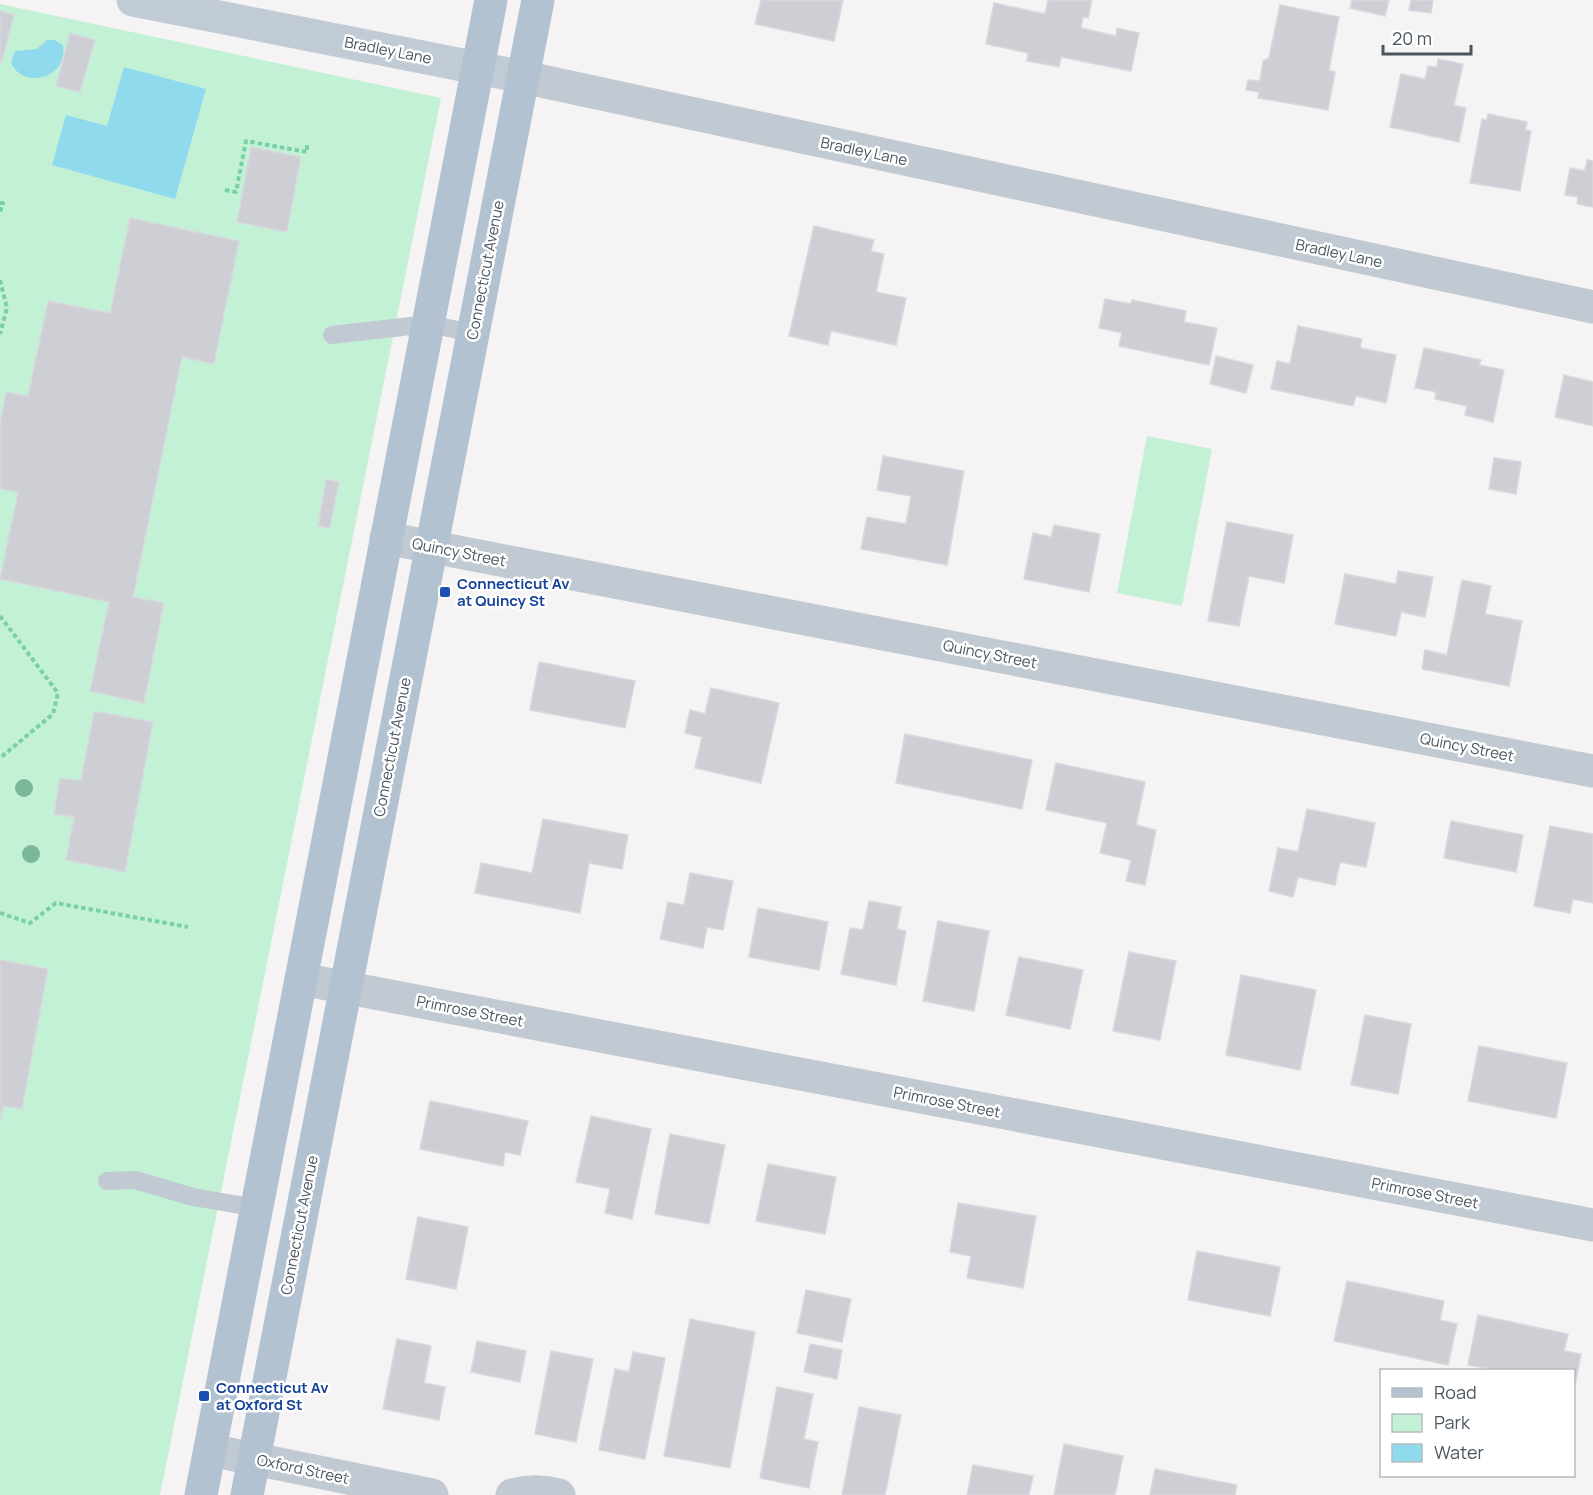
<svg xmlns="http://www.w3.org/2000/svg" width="1593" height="1495" font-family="Manrope,sans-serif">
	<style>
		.green { fill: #c3f1d5 }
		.water { fill: #90daee }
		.building { fill: #cdcfd5; stroke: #d7d9de; stroke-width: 1.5 }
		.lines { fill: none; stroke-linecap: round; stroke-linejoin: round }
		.path { stroke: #7ad0a6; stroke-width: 4; stroke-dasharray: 4.5 3; stroke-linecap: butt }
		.service { stroke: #c1cad2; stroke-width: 18 }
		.minor { stroke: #c1cad2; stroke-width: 33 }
		.tertiary { stroke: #c1cad2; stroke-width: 33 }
		.secondary { stroke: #c1cbd6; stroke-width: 33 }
		.primary { stroke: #b3c2d1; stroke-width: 33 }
		.tree { fill: #7bb799 }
		.transit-dot { fill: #1a4fb4; stroke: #fff; stroke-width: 2 }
		.labels { text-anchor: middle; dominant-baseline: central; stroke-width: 5; stroke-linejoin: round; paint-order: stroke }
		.street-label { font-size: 15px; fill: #4a5661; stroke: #fff }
		.transit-label { font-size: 15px; font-weight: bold; fill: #164399; stroke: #fff; text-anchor: start }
	</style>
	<rect width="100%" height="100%" fill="#f5f3f3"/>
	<!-- green -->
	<path class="green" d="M0 4 441 98 160 1495H0Z
		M1147 436 1212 449 1182 606 1117 593Z"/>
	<!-- water -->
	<path class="water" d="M47 40H54L63 45C68 81 20 89 11 62L15 51 37 49Z
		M124 67 206 89 175 199 52 165 66 115 107 126Z"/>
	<!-- building -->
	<path class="building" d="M761 0H843L834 41 755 24Z
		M1048 0H1092L1088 18 1083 17 1081 28 1116 36 1117 28 1139 33 1131 71 1061 57 1059 67 1027 61 1028 53 986 44 994 3 1045 14Z
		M1352 0H1389L1385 16 1350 8Z
		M1411 0H1433L1431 13 1409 10Z
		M1280 5 1339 17 1329 70 1335 72 1328 110 1258 98 1259 92 1246 90 1248 80 1260 81 1263 61 1269 58Z
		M0 11 14 15 1 64 0 63Z
		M70 33 95 40 80 92 56 86Z
		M1438 59 1463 64 1454 105 1466 108 1459 142 1390 127 1401 74 1425 79 1428 66 1437 67Z
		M1488 114 1527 122 1525 130 1531 131 1520 191 1470 183 1482 119 1487 120Z
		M251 147 301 157 287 232 237 222Z
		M1587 160 1593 161V207L1577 204 1578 197 1565 195 1570 168 1585 171Z
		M130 218 239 241 214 364 182 357 133 597 164 603 144 703 90 691 109 602 0 579 18 492 0 489V423L6 392 28 396 48 301 110 313Z
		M814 226 874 240 871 251 884 254 876 292 906 298 896 345 831 331 828 345 789 336Z
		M1105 299 1131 304 1132 300 1186 311 1184 322 1217 328 1209 365 1119 346 1122 333 1099 328Z
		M1298 326 1362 339 1360 348 1396 355 1386 403 1356 396 1353 406 1271 389 1277 361 1290 364Z
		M1424 348 1481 360 1479 365 1504 370 1493 422 1465 415 1467 406 1435 399 1436 392 1415 388Z
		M1216 356 1253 365 1246 393 1210 384Z
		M1564 375 1593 382V426L1555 417Z
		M883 456 964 471 947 565 861 549 867 517 906 524 911 496 877 490Z
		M1494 458 1521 462 1516 494 1489 489Z
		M326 479 339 482 330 528 318 526Z
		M1227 522 1293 535 1284 583 1249 576 1239 626 1208 621Z
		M1054 525 1100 534 1089 592 1024 579 1033 533 1051 537Z
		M1398 571 1433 577 1425 617 1401 612 1396 636 1335 624 1345 574 1396 584Z
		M1462 580 1491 586 1485 614 1522 621 1509 686 1422 669 1425 650 1447 655Z
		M539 662 635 681 625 728 530 710Z
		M711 688 779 703 761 783 695 768 702 737 685 733 690 710 705 714Z
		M94 711 153 722 125 872 66 860 74 817 54 814 60 778 81 781Z
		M905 734 1032 760 1022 809 896 783Z
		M1056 763 1145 782 1136 825 1156 830 1145 885 1126 881 1131 860 1100 853 1107 823 1046 810Z
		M1307 809 1375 823 1366 867 1340 862 1335 885 1298 877 1293 897 1269 891 1278 848 1298 852Z
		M543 819 628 835 622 869 589 863 580 913 475 893 481 863 532 873Z
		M1451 821 1523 835 1516 872 1444 858Z
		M1550 826 1593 834V903L1573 899 1570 913 1534 906Z
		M690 873 733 881 723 930 707 927 703 948 660 939 668 902 684 905Z
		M869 901 901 907 897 929 906 931 896 985 841 974 850 928 863 930Z
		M758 908 828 922 819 970 749 957Z
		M938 921 989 931 974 1011 923 1001Z
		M1129 952 1176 961 1160 1040 1113 1031Z
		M1019 957 1083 970 1070 1029 1006 1015Z
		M0 960 48 969 22 1109 3 1106 0 1123Z
		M1241 975 1316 990 1300 1070 1226 1055Z
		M1365 1015 1411 1024 1398 1094 1351 1085Z
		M1479 1046 1567 1063 1556 1118 1468 1101Z
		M430 1101 528 1121 520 1155 505 1152 503 1166 420 1149Z
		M591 1116 651 1129 632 1219 605 1213 610 1189 576 1182Z
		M670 1134 725 1145 709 1224 655 1214Z
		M768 1164 836 1177 825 1234 756 1221Z
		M958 1203 1036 1216 1023 1288 967 1278 971 1256 950 1252Z
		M418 1217 468 1227 456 1289 406 1279Z
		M1197 1251 1280 1267 1270 1316 1188 1300Z
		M1347 1281 1444 1301 1440 1320 1457 1324 1448 1365 1334 1341Z
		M806 1290 851 1299 842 1342 797 1333Z
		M1478 1315 1568 1334 1564 1351 1581 1354 1576 1381 1574 1380V1370H1497L1468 1365Z
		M690 1319 755 1332 730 1468 664 1456Z
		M397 1339 431 1346 424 1383 445 1387 439 1420 383 1409Z
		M477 1341 526 1351 520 1382 471 1372Z
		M810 1344 842 1350 837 1379 804 1372Z
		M551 1351 593 1359 576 1442 535 1434Z
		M633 1352 665 1358 645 1459 599 1450 615 1369 629 1372Z
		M777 1387 813 1394 804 1439 818 1442 809 1488 760 1478Z
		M859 1407 901 1415 885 1495H842Z
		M1064 1444 1123 1456 1115 1495H1054Z
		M973 1465 1033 1476 1029 1495H967Z
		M1155 1469 1237 1485 1235 1495H1150Z"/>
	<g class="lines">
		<!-- path -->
		<path class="path" d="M225 190 236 192 246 141 307 152V145
			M0 203H3L0 212
			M0 280 7 308 0 334
			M0 616 58 693 53 714 0 758
			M0 913 30 923 56 903 188 927"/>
		<!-- service -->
		<path class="service" d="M332 335 428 324 473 333
			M107 1181 135 1180 193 1197 257 1208"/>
		<!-- minor -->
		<path class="minor" d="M386 538 1593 771
			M301 979 1593 1225
			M210 1450 432 1495
			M512 1495C527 1491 544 1491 559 1495"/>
		<!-- tertiary -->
		<path class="tertiary" d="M523 77 1593 307"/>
		<!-- secondary -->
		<path class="secondary" d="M133 0 523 77"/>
		<!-- primary -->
		<path class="primary" d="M201 1495 491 0
			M247 1495 538 0"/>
	</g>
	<!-- trees -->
	<g class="tree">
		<circle cx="24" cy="788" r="9"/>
		<circle cx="31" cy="854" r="9"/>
	</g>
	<!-- markers -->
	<g class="transit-dot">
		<rect x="439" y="586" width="12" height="12" rx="3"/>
		<rect x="198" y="1390" width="12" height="12" rx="3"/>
	</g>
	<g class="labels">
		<!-- street labels -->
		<g class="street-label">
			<text transform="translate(388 50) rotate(11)">Bradley Lane</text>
			<text transform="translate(864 151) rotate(12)">Bradley Lane</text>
			<text transform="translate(1339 253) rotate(12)">Bradley Lane</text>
			<text transform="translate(485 270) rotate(-79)">Connecticut Avenue</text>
			<text transform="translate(459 552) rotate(11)">Quincy Street</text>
			<text transform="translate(990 654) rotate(11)">Quincy Street</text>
			<text transform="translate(392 747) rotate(-79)">Connecticut Avenue</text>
			<text transform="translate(1467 747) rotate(11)">Quincy Street</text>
			<text transform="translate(470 1011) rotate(11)">Primrose Street</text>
			<text transform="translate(947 1102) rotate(11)">Primrose Street</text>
			<text transform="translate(1425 1193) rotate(11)">Primrose Street</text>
			<text transform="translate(299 1225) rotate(-79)">Connecticut Avenue</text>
			<text transform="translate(303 1469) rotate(12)">Oxford Street</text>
		</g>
		<!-- transit labels -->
		<g class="transit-label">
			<text x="457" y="583">Connecticut Av<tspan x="457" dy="17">at Quincy St</tspan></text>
			<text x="216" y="1387">Connecticut Av<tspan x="216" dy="17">at Oxford St</tspan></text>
		</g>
	</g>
	<!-- legend -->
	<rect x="1380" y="1369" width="195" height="108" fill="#ffffff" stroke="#b7bbc0" stroke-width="1.5"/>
	<rect x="1392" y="1388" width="30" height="9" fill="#b3c2d1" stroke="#b7bbc0" stroke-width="1.5"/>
	<text x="1434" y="1399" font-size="18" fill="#4a5661">Road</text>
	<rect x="1392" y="1414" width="30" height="18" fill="#c3f1d5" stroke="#b7bbc0" stroke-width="1.5"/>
	<text x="1434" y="1429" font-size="18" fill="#4a5661">Park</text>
	<rect x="1392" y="1444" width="30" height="18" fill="#90daee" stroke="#b7bbc0" stroke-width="1.5"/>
	<text x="1434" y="1459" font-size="18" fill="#4a5661">Water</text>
	<!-- scale -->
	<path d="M1383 45v9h88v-9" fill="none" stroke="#4a5661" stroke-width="3"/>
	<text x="1392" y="45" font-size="18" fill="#4a5661" stroke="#ffffff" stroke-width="4.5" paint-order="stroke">20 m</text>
</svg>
